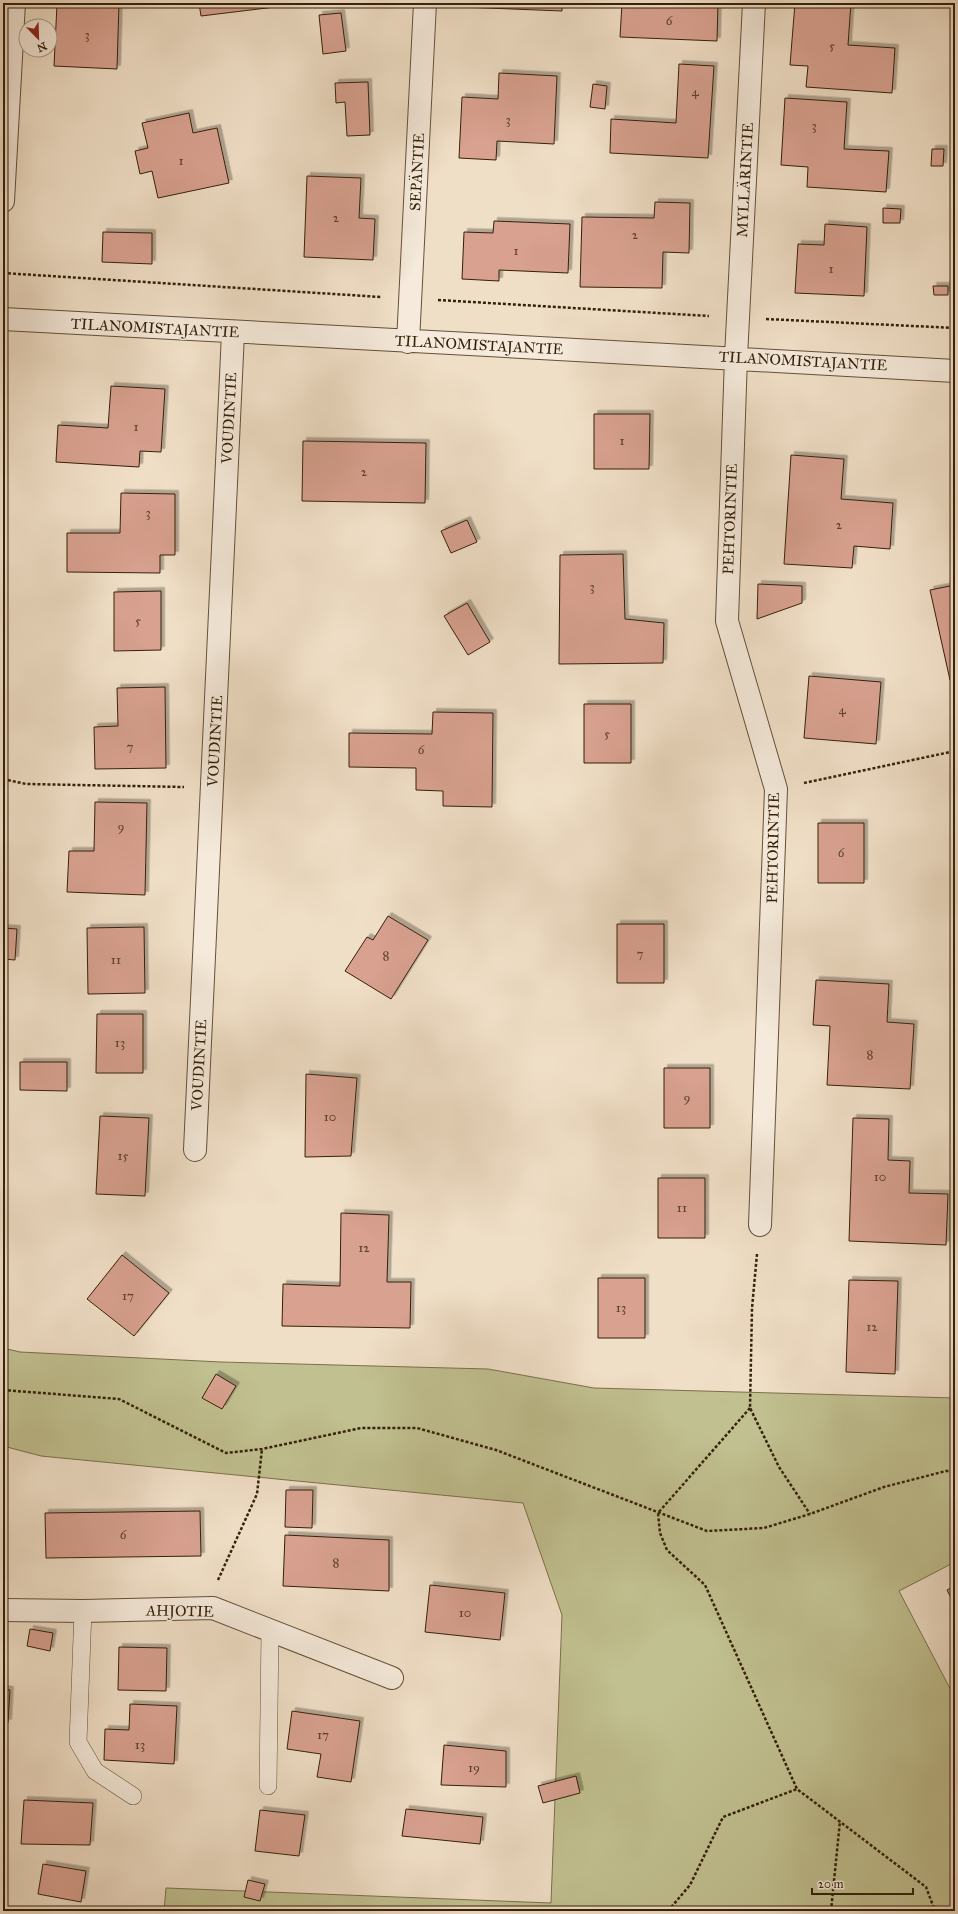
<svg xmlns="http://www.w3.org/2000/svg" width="958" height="1914" font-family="'IM FELL Great Primer',serif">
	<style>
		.green { fill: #c1c090; stroke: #7b704d }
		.building { fill: #d8a190; stroke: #35200a; filter: url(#shadow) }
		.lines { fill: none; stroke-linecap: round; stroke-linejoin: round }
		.lane-casing { stroke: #645039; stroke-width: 18 }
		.street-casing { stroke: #645039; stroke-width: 24 }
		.path { stroke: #35200a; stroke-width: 2.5; stroke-dasharray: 3 2; stroke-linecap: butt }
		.lane { stroke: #f5eadb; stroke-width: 17 }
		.street { stroke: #f5eadb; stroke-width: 22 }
		.labels { text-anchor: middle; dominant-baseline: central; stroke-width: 3; stroke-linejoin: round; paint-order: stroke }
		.number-label { font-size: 13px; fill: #5e402c }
		.street-label { font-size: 15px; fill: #35200a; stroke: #f5eadb }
	</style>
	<defs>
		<filter id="shadow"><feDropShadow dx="3.5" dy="-3.5" stdDeviation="0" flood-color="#0004"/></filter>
	</defs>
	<rect width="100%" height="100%" fill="#f0dfc7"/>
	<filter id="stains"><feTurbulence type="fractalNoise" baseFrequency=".005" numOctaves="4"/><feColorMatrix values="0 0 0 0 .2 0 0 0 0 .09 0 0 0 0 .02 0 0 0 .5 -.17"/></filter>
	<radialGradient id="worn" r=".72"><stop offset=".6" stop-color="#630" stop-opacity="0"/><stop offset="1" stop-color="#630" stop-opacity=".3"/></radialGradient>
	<!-- green -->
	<path class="green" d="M3 1348 20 1352 221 1362 488 1369 594 1388 955 1398V1562L899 1591 955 1698V1911H164L166 1888 551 1903 562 1615 523 1503 41 1456 3 1446Z"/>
	<!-- building -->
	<path class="building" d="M61 3H119L117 69 54 66 57 4Z
		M199 3H308L201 16Z
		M463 3H562V11L462 7Z
		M622 3H718L717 41 620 37Z
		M795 3H851L848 45 895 48 892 93 806 87 808 66 790 65Z
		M341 13 346 51 323 54 319 15Z
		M679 64 714 66 708 158 610 153 611 119 676 123Z
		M499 73 557 76 554 144 497 141 496 160 459 158 462 97 498 99Z
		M368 82 370 135 347 136 345 102 336 103 335 83Z
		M593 84 607 86 605 109 590 107Z
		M785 98 847 102 844 149 889 151 886 192 807 187 808 167 781 165Z
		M189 113 193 133 217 128 229 183 158 198 152 171 140 174 135 151 148 148 142 123Z
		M932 149H944L943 166H931Z
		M307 176 361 178 359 218 375 219 373 260 304 257Z
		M655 202 690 203 689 253 663 252 662 288 580 287 582 217 654 218Z
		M883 208 901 209 900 223H883Z
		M494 221 570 224 568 273 499 270V281L462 279 464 232 493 233Z
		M825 224 867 227 864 296 795 293 798 244 824 245Z
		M103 232 152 233V264L102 262Z
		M933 286H948V295H934Z
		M111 386 165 389 161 452 140 451 139 467 56 462 58 425 108 428Z
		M594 414H650L649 469H594Z
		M303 441 426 443 425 503 302 501Z
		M791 455 844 459 841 499 893 503 890 549 854 546 852 568 784 564Z
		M121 493 175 494V555H160V573L67 572V533H120Z
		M467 520 477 542 451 553 441 531Z
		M623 554 625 619 664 623 663 663 559 664 560 555Z
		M758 584 802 586V603L757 619Z
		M955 585V679L950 680 930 590Z
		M161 591V650L114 651V592Z
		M467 603 490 642 468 655 444 616Z
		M809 676 881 682 876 744 804 738Z
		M165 687 166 768 95 769 94 727 118 726 117 688Z
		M584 704H631V763H584Z
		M433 712 493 713 492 807 443 806V791L416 790V768L349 767V733L432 734Z
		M95 802 147 803 145 895 67 892 69 851H94Z
		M818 823H864V883H818Z
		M388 916 428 940 391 999 345 971 367 937 373 940Z
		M617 924H664V983H617Z
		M144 927 145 993 88 994 87 928Z
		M3 928 17 929 15 960 3 959Z
		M816 980 889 984 887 1022 914 1024 910 1089 827 1085 830 1026 813 1025Z
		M97 1014H143V1073H96Z
		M20 1062H67V1091L20 1090Z
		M664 1068H710V1128H664Z
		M306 1074 357 1078 351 1156 305 1157Z
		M100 1116 149 1118 145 1196 96 1194Z
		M853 1118 889 1119 888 1160 910 1161 909 1193 948 1194 946 1245 849 1241Z
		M658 1178H705V1238H658Z
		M341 1213 389 1215 387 1282H411L410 1328 282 1326 283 1284 340 1286Z
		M122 1255 169 1293 134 1336 87 1299Z
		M598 1278H645V1338H598Z
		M849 1280 898 1281 895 1374 846 1372Z
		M216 1374 236 1386 222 1409 202 1398Z
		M286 1490H313L312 1528 285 1527Z
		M200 1511 201 1556 46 1558 45 1513Z
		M285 1535 389 1540V1591L283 1586Z
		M430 1585 505 1593 500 1640 425 1632Z
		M955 1586V1606L947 1590Z
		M30 1629 53 1633 50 1651 27 1646Z
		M119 1647 167 1648 166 1691 118 1690Z
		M3 1689 10 1690 8 1723 3 1722Z
		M130 1704 177 1706 174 1764 104 1760 105 1729 129 1730Z
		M292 1711 360 1721 351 1782 317 1777 321 1754 287 1749Z
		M444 1745 506 1751V1787L441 1785Z
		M576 1776 580 1793 543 1803 538 1786Z
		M24 1800 93 1803 90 1845 21 1844Z
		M406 1809 483 1817 480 1844 402 1836Z
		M260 1810 305 1815 299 1856 255 1851Z
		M43 1864 86 1871 81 1902 38 1894Z
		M248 1880 265 1884 260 1901 244 1897Z"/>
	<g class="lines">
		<defs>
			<path id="lane" d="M83 1611 78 1742 95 1771 133 1796
				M268 1786 270 1632"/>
			<path id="street" d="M754 3 736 357 727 621 776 789 760 1225
				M3 201 14 3
				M3 319C320 338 638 351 955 371
				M408 342 425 3
				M195 1150 233 333
				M3 1610 83 1611 213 1608 392 1678"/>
		</defs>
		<!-- lane casing -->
		<use href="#lane" class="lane-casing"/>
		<!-- street casing -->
		<use href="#street" class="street-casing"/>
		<!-- path -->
		<path class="path" d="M3 273 381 297
			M438 300 709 316
			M766 319 955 328
			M3 779 26 784 184 787
			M804 783 955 751
			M757 1254 752 1308 750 1408 779 1467 810 1514
			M3 1390 119 1399 226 1453 262 1449 361 1428H417L496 1450 707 1531 764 1528 810 1514 884 1487 946 1471H955
			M750 1408 658 1513 660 1533 667 1550 705 1585 797 1789 926 1887 935 1911
			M218 1580 257 1494 262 1449
			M668 1911 690 1885 723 1817 797 1789
			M831 1911 840 1821"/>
		<!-- lane -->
		<use href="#lane" class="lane"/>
		<!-- street -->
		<use href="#street" class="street"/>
	</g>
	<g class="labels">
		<!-- number labels -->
		<g class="number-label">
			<text x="669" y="21">6</text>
			<text x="87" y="35">3</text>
			<text x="832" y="46">5</text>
			<text x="695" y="92">4</text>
			<text x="508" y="120">3</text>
			<text x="814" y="126">3</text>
			<text x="181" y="161">1</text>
			<text x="336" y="218">2</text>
			<text x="635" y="235">2</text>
			<text x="516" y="251">1</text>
			<text x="831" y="269">1</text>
			<text x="136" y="427">1</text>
			<text x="622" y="441">1</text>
			<text x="364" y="472">2</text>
			<text x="148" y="513">3</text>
			<text x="839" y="525">2</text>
			<text x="592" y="587">3</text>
			<text x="138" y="621">5</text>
			<text x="842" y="710">4</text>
			<text x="607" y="734">5</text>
			<text x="130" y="747">7</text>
			<text x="421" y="750">6</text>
			<text x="121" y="827">9</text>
			<text x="841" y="853">6</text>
			<text x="640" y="954">7</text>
			<text x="386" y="956">8</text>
			<text x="116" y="960">11</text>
			<text x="120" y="1043">13</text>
			<text x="870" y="1055">8</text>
			<text x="687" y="1098">9</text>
			<text x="330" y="1117">10</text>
			<text x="123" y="1156">15</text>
			<text x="880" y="1177">10</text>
			<text x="682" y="1208">11</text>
			<text x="364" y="1248">12</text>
			<text x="128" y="1296">17</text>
			<text x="621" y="1308">13</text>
			<text x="872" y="1327">12</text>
			<text x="123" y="1535">6</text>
			<text x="336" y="1563">8</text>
			<text x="465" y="1613">10</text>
			<text x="323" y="1735">17</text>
			<text x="140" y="1745">13</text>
			<text x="474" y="1768">19</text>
		</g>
		<!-- street labels -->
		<g class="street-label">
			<text transform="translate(417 172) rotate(-87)">SEPÄNTIE</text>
			<text transform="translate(745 180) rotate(-87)">MYLLÄRINTIE</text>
			<text transform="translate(155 328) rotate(3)">TILANOMISTAJANTIE</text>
			<text transform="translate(479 345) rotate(3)">TILANOMISTAJANTIE</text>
			<text transform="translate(803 361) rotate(3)">TILANOMISTAJANTIE</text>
			<text transform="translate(229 418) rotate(-87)">VOUDINTIE</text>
			<text transform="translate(730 519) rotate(-88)">PEHTORINTIE</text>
			<text transform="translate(215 741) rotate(-87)">VOUDINTIE</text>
			<text transform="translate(773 848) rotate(-89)">PEHTORINTIE</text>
			<text transform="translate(199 1065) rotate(-87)">VOUDINTIE</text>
			<text transform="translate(180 1611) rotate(1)">AHJOTIE</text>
		</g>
	</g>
	<!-- margin -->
	<rect width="958" height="1914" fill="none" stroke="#f0dfc7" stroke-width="16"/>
	<rect x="4" y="4" width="950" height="1906" fill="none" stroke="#35200a" stroke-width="2"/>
	<rect x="8" y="8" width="942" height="1898" fill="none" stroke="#35200a"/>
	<!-- north arrow -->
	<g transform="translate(38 38) rotate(157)"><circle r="19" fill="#f5eadb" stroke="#a89987"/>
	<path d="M0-3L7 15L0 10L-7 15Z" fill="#8f2418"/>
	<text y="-6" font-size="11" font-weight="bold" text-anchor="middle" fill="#35200a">N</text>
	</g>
	<!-- scale -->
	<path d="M812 1888v6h101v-6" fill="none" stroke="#35200a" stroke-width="2"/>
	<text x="818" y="1888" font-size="12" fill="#35200a" stroke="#f5eadb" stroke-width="3" paint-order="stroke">20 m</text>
	<rect width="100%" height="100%" filter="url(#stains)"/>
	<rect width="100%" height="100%" fill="url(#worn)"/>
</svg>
